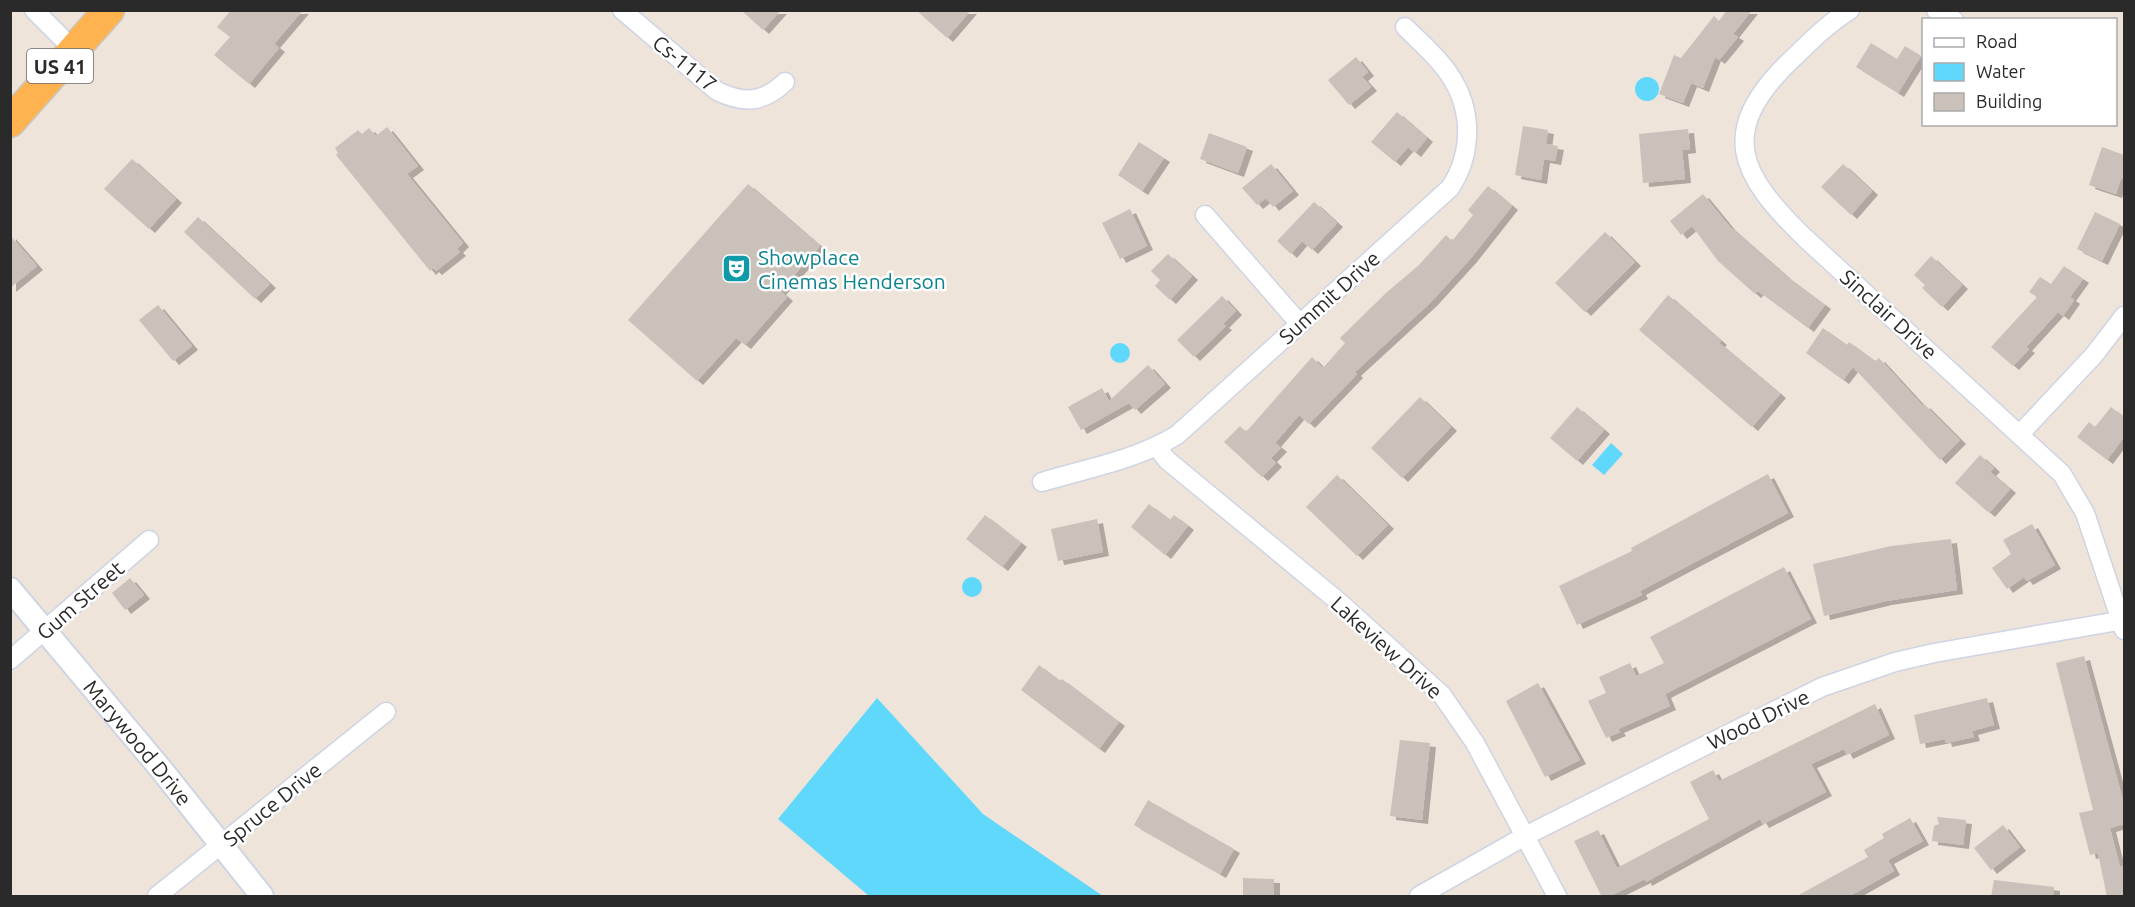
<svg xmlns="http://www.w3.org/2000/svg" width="2135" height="907" font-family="Ubuntu,sans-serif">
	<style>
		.water { fill: #60d8fc }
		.building { fill: #c9c1ba; filter: url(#shadow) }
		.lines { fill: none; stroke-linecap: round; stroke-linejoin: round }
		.minor-casing { stroke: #cfd4e4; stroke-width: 21 }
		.tertiary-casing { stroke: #cfd4e4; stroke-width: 26 }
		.trunk-casing { stroke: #c8c8c8; stroke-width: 33 }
		.minor { stroke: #fff; stroke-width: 18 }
		.tertiary { stroke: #fff; stroke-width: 22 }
		.trunk { stroke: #ffb350; stroke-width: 30 }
		.labels { text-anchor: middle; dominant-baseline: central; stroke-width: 5; stroke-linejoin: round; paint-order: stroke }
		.shield { fill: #fff; stroke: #6a6a6a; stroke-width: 1.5 }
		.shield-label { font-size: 20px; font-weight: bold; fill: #2a2a2a }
		.street-label { font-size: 21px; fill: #2a2a2a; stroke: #fff }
		.culture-label { font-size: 21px; fill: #0d838f; stroke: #fff; text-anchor: start }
	</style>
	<defs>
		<filter id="shadow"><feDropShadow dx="6" dy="4" stdDeviation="0" flood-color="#0004"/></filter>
	</defs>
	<rect width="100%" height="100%" fill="#eee4da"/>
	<!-- water -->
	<path class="water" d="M1635 89a12 12 0 1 1 24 0a12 12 0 1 1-24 0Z
		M1110 353a10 10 0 1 1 20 0a10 10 0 1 1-20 0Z
		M1611 443 1623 454 1604 475 1592 465Z
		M962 587a10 10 0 1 1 20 0a10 10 0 1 1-20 0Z
		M877 698 983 814 1103 896H869L778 819Z"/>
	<!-- building -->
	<path class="building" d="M231 10H303L274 44 279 48 249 84 214 55 230 37 217 27Z
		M741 10H781L763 30Z
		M916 10H971L947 38Z
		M1727 10H1752L1733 34 1738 37 1719 60 1715 57 1703 88 1691 83 1683 103 1659 94 1674 55 1681 58 1714 16 1719 21Z
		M1871 43 1897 59 1905 46 1921 56 1898 93 1856 67Z
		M1356 57 1368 72 1362 77 1371 87 1349 105 1328 80Z
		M1397 112 1427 138 1415 153 1408 147 1395 162 1371 142Z
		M1523 126 1548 130 1546 144 1558 146 1555 161 1544 159 1541 180 1515 175Z
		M387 127 418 166 407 174 463 243 457 249 460 252 436 271 433 268 430 271 336 155 338 153 335 148 358 130 362 134 369 128 376 136Z
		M1688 129 1690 149 1682 150 1685 179 1643 183 1639 134Z
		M1209 133 1247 147 1238 173 1200 159Z
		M1139 142 1164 158 1142 191 1118 175Z
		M2102 147 2124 155V179L2121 178 2116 194 2089 185Z
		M132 159 176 199 149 229 104 189Z
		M1271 164 1293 191 1273 207 1266 198 1257 205 1242 188Z
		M1843 164 1872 191 1851 215 1821 187Z
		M748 184 820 246 780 291 787 297 745 345 736 338 697 381 628 320Z
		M1488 186 1512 206 1471 258 1431 302 1355 372 1357 374 1309 424 1299 415 1275 443 1281 448 1271 458 1276 463 1262 477 1224 442 1240 426 1246 432 1312 357 1323 368 1345 343 1340 338 1386 293 1419 265 1446 235 1452 241 1473 215 1468 210Z
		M1703 194 1730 227 1786 276 1825 305 1808 328 1758 291 1755 294 1718 261 1692 226 1681 235 1670 221Z
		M1314 202 1337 223 1312 250 1302 241 1291 254 1277 241Z
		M1130 209 1147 246 1120 259 1102 223Z
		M2095 212 2120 224 2102 261 2077 249Z
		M198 217 270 284 255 299 184 232Z
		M1605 232 1635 262 1585 312 1555 283Z
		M10 235 37 266 10 288Z
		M1168 254 1192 276 1170 300 1155 286 1160 280 1151 271Z
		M1931 256 1962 285 1942 307 1922 288 1925 285 1914 275Z
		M2064 266 2083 279 2070 297 2074 300 2063 316 2058 312 2026 347 2029 349 2013 366 1991 347 2037 297 2029 292 2040 277 2051 284Z
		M1668 295 1721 341 1719 343 1780 394 1752 427 1639 330Z
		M1222 296 1236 311 1223 324 1226 326 1194 357 1177 340Z
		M158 305 192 346 173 361 139 320Z
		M1823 328 1847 345 1849 342 1875 361 1879 358 1923 406 1924 404 1960 440 1940 460 1853 367 1843 380 1806 353Z
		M1148 365 1165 384 1135 410 1129 403 1081 430 1068 407 1102 388 1109 401Z
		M1420 397 1451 427 1402 478 1371 448Z
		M1577 407 1604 430 1577 461 1550 438Z
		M2111 407 2124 417V437L2107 460 2077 437 2089 422 2095 427Z
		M1980 455 1994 468 1990 472 2010 489 1989 513 1955 483Z
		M1768 474 1788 513 1640 591 1642 595 1577 625 1559 586 1632 551 1631 548Z
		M1337 475 1388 525 1357 556 1306 507Z
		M1149 504 1170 520 1174 515 1188 526 1165 555 1131 527Z
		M985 515 1021 543 1002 567 966 539Z
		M1097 519 1103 552 1058 561 1051 529Z
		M2032 524 2055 565 2027 581 2024 577 2007 589 1992 568 2011 554 2003 540Z
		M1951 539 1957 590 1886 601 1824 616 1813 564 1891 546Z
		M1784 567 1811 619 1665 694 1670 706 1618 729 1620 732 1606 738 1588 701 1606 693 1599 677 1630 663 1636 676 1664 663 1650 637Z
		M130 578 144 595 125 610 112 593Z
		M2084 656 2124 804V824L2110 828 2120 867 2124 866V897H2107L2098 853 2090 855 2079 813 2093 810 2056 663Z
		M1039 665 1060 681 1062 679 1119 722 1099 749 1021 690Z
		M1538 683 1580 760 1545 777 1506 701Z
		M1987 698 1994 725 1972 731 1974 737 1946 743 1945 739 1920 744 1914 715Z
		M1875 704 1889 735 1847 755 1844 749 1811 764 1826 792 1763 824 1760 819 1646 882 1645 879 1608 897H1602L1574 841 1598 830 1617 868 1709 819 1690 782 1713 770 1719 781Z
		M1400 740 1430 743 1422 820 1390 816Z
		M1148 800 1234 849 1220 874 1134 825Z
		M1937 817 1966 820 1963 845 1932 841 1934 826 1939 824Z
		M1910 818 1923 841 1888 860 1894 871 1848 897H1795L1868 857 1864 850 1884 838 1882 834Z
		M2003 825 2020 847 1991 870 1974 848Z
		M1243 878 1274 879V897H1243Z
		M1994 880 2054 887V897H1991Z"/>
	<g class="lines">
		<defs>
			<path id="minor" d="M34 10 74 50
				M622 10 717 91C744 104 763 103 785 82
				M1850 10C1827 24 1809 43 1790 61 1717 132 1739 174 1805 238L2062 474 2085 513 2124 630
				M1936 10 1954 20
				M1205 215 1299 323
				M2020 434 2094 355 2124 316
				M1157 447 1167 460 1339 602 1442 695 1475 743 1557 896
				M1042 482C1088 468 1136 460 1177 435L1450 188C1473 153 1473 109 1449 74 1438 57 1420 42 1405 27
				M10 660 149 540
				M157 896 386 712
				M1419 896 1525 836 1822 687 1895 662 1934 653 2124 620"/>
			<g id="tertiary">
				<path id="s1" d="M10 589 160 768 262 896"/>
			</g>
			<path id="trunk" d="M10 122 109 10"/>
		</defs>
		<!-- minor casing -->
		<use href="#minor" class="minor-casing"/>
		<!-- tertiary casing -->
		<use href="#tertiary" class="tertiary-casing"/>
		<!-- trunk casing -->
		<use href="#trunk" class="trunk-casing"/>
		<!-- minor -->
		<use href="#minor" class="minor"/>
		<!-- tertiary -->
		<use href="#tertiary" class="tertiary"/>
		<!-- trunk -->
		<use href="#trunk" class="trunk"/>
	</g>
	<!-- icons -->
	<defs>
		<symbol id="theatre-square" viewBox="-11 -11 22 22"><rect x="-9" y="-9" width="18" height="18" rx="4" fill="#0f9aa8" stroke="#fff"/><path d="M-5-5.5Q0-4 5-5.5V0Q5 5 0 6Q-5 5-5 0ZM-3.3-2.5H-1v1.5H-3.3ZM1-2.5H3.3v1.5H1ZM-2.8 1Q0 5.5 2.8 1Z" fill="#fff"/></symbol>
	</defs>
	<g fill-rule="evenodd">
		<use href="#theatre-square" x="720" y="252" width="33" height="33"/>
	</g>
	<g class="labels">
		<!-- shield labels -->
		<rect class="shield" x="27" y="49" width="66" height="34" rx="4.5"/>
		<g class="shield-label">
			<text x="60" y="66">US 41</text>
		</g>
		<!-- street labels -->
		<g class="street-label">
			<text transform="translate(685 63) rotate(39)">Cs-1117</text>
			<text transform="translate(1329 297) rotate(-42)">Summit Drive</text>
			<text transform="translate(1889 314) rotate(42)">Sinclair Drive</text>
			<text transform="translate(80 600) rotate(-41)">Gum Street</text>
			<text transform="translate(1387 647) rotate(42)">Lakeview Drive</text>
			<text transform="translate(1758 719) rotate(-26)">Wood Drive</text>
			<text stroke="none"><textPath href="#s1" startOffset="200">Marywood Drive</textPath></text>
			<text transform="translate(272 804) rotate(-39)">Spruce Drive</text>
		</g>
		<!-- culture labels -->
		<g class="culture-label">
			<text x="758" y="257">Showplace<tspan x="758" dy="24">Cinemas Henderson</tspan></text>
		</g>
	</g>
	<!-- border -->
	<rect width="2135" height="907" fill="none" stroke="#2a2a2a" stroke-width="24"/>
	<!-- legend -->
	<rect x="1922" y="18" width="195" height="108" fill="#ffffff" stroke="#aaaaaa" stroke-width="1.5"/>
	<rect x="1934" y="38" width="30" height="9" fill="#ffffff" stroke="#aaaaaa" stroke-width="1.5"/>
	<text x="1976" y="48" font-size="18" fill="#2a2a2a">Road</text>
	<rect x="1934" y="63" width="30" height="18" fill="#60d8fc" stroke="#aaaaaa" stroke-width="1.5"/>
	<text x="1976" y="78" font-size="18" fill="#2a2a2a">Water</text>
	<rect x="1934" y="93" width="30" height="18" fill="#c9c1ba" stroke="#aaaaaa" stroke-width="1.5"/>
	<text x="1976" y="108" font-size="18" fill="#2a2a2a">Building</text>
</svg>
